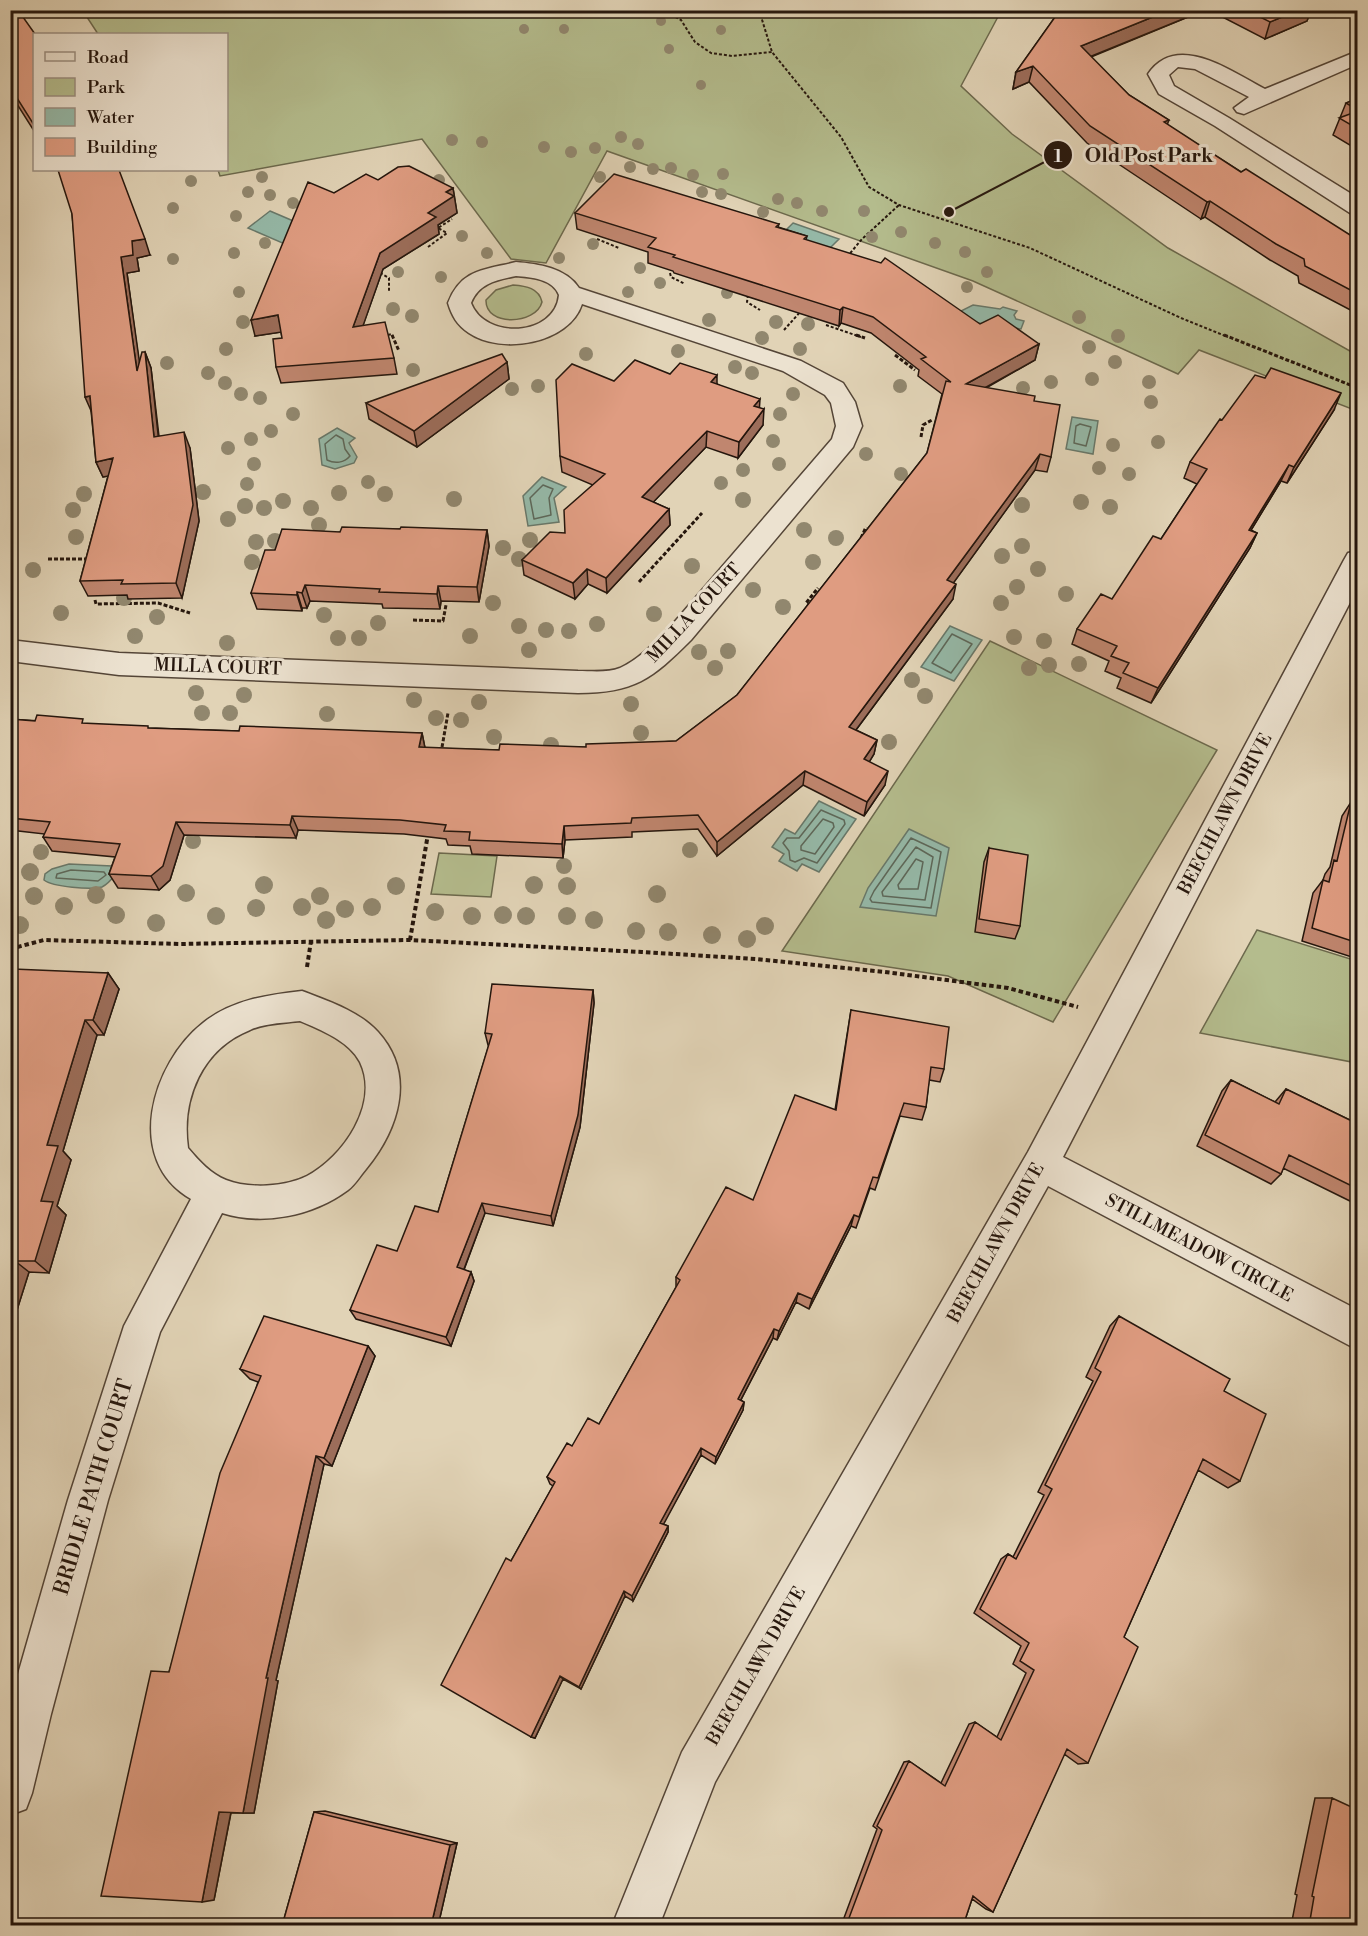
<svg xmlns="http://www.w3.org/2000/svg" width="1368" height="1936" font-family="'Libre Bodoni',serif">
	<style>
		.green { fill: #b4bc8d; stroke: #6c694d; stroke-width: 1.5 }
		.water { fill: #95b9a8; stroke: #68786a; stroke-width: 1.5 }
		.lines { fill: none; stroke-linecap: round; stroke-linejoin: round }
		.shore { stroke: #5d685a; stroke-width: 1.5 }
		.minor-casing { stroke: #544537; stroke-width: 3 }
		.path-far2 { stroke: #25160d; stroke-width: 2; stroke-dasharray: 3 2; stroke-linecap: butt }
		.path-far1 { stroke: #25160d; stroke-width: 3; stroke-dasharray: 4 2; stroke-linecap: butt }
		.path { stroke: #25160d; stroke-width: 4; stroke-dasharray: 4.5 3; stroke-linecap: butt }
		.minor { fill: #ece2d0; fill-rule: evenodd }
		.tree { fill: #91876e }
		.wall { fill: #c0866f; stroke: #25160d; stroke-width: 1.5 }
		.shaded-wall { fill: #9c6d5a; stroke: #25160d; stroke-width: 1.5 }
		.building { fill: #df9c81; stroke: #25160d; stroke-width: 1.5 }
		.labels { text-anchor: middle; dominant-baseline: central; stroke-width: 6; stroke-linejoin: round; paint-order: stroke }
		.street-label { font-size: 18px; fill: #25160d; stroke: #ece2d0 }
		.near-street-label { font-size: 21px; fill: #25160d; stroke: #ece2d0 }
		.leader { fill: none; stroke: #25160d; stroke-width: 2 }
		.callout-dot { fill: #25160d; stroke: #ece2d0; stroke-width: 2 }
		.mark-label { font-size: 18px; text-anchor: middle; font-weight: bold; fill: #fff }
		.callout-label { font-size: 20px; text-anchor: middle; font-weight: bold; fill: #25160d; stroke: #ece2d0; stroke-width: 6; stroke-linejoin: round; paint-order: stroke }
	</style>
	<rect width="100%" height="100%" fill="#e1d3b6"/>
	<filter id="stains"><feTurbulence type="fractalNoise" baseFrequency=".00333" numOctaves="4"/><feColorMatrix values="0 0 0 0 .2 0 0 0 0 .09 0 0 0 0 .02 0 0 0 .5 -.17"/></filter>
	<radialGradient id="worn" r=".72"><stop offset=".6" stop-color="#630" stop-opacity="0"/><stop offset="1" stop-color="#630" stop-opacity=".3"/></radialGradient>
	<!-- green -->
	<path class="green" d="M83 11H1006L1000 13 961 86 1012 134 1168 248 1357 355V411L1199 350 1178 374 973 281 607 151 546 263 511 259 422 139 220 176 218 170H226V34H98Z
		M513 285C526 286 539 288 542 302 536 325 485 327 486 300L496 290Z
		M990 641 1217 750 1053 1022 948 976 782 951Z
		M439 853 497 856 491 897 431 894Z
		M1257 930 1357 961V1063L1200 1033Z"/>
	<!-- water -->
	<path class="water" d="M270 211 312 229 287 245 248 228Z
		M793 223 839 239 826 252 780 236Z
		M973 305 1000 309 1003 307 1017 311 1014 315 1016 319 1024 321 1021 329 970 322 961 311Z
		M1072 417 1098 421 1093 454 1066 449Z
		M337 428 355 438 349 443 357 457 354 463 335 469 322 465 319 439Z
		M542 477 566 487 554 498 559 522 528 526 523 496Z
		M950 626 982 640 954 681 921 667Z
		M819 801 856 819 819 872 802 864 797 871 779 861 784 854 772 847 785 829 795 834Z
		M909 829 949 848 936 916 860 907 868 888Z
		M69 864 112 866 116 874C112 879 108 884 102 887 91 890 53 887 44 880L45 874 52 869Z"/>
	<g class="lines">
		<!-- shore -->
		<path class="shore" d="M1080 424 1091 427 1086 446 1074 443 1076 426Z
			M336 435 343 439 345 449 350 456C344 463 335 464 327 460L325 444Z
			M543 485 553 489 549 498 551 515 534 519 530 498Z
			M952 634 972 644 951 673 932 663Z
			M821 810 844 820 845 824 817 863 804 858 795 862 790 860 789 851 783 843 787 838H799Z
			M823 819 833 823 834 827 815 854 801 850V846Z
			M911 838 941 852 931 908 872 902 870 899 874 891Z
			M916 847 933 857 925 900 883 896 882 892Z
			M916 859 923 862 918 889H899L898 885Z
			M71 870 104 872 106 875 98 881 56 878 57 874Z"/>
		<defs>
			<path id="minor" d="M1358 51V64L1244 114 1237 112 1234 108 1249 97 1195 69 1178 67 1169 75 1174 86 1229 118 1358 198V215L1350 213 1215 126 1159 94 1148 74C1177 31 1232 72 1265 89Z
				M516 262C539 264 566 268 579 288L801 361 843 383 855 402 862 426 853 447 691 640C652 679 634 693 578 693L119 675 10 661V640L119 653 578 671C591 671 608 673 620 668 640 659 656 641 671 626L832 439 836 426 831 403 825 395 783 371 582 304C569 344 501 355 469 333 457 325 452 316 448 303 461 269 484 270 516 262ZM516 276C531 277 553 279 559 295 555 337 485 340 471 303 479 283 497 280 516 276Z
				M1358 551V587L1063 1157 1358 1310V1350L1048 1186 715 1782 659 1926H612L682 1752 1028 1152 1344 560 1348 553Z
				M302 991C328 1001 359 1011 378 1032 417 1075 398 1130 366 1169 360 1176 355 1185 348 1190 313 1216 263 1226 222 1213L160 1332 108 1500 51 1714 32 1793 26 1809 10 1815V1702L68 1500 124 1326 191 1199C123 1160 152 1063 203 1023 231 1000 267 995 302 991ZM300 1021C321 1030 349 1041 360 1062 380 1104 343 1157 307 1176 285 1187 249 1189 226 1180 211 1174 199 1161 188 1148 181 1099 202 1049 250 1030 265 1023 284 1023 300 1021Z"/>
		</defs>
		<!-- minor casing -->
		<use href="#minor" class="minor-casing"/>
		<!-- path-far2 -->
		<path class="path-far2" d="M662 10 681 20 695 42 711 53 732 56 772 52
			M759 10 772 52 841 137 869 187 899 205 1030 248 1181 318 1228 337
			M597 239 619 248
			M428 247 447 233 438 228 452 219
			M847 257 862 239 899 205
			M380 273 389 278V291
			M670 273 671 277 685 284
			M748 295 747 302 760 310
			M826 325 861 337
			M784 330 801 311
			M383 336 392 334 393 337"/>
		<!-- path-far1 -->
		<path class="path-far1" d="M392 335 399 351
			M856 335 865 338
			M1224 335 1358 388
			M383 336 387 335
			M895 355 915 370
			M921 437 923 425 932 420
			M861 538 866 527
			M48 559H89
			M639 582 702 513
			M95 600 96 604 158 603 190 613
			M811 605 806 603 818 588
			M413 620 443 621 446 605
			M441 753 448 713"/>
		<!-- path -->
		<path class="path" d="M410 940 428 834
			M10 949 44 940 179 944 410 940 642 952 756 959 885 972 1008 988 1078 1007
			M307 967 311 941"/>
		<!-- minor -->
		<use href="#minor" class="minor"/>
	</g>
	<!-- trees -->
	<g class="tree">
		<circle cx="661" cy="21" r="5"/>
		<circle cx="524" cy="29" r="5"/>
		<circle cx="564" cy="29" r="5"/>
		<circle cx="721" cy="30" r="5"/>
		<circle cx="669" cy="49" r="5"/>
		<circle cx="701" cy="85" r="5"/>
		<circle cx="621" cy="137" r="6"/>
		<circle cx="452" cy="140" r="6"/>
		<circle cx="482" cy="142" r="6"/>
		<circle cx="638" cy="144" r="6"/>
		<circle cx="544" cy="147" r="6"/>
		<circle cx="595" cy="148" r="6"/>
		<circle cx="571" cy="152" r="6"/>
		<circle cx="630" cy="167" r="6"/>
		<circle cx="671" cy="168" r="6"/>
		<circle cx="653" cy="169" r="6"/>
		<circle cx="723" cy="174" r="6"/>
		<circle cx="693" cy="175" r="6"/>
		<circle cx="262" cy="177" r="6"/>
		<circle cx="600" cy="177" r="6"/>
		<circle cx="439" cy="180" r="6"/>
		<circle cx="191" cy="181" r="6"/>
		<circle cx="248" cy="192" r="6"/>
		<circle cx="702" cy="192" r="6"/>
		<circle cx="721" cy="194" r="6"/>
		<circle cx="270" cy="195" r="6"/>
		<circle cx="778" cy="199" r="6"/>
		<circle cx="293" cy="203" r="6"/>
		<circle cx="797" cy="203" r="6"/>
		<circle cx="173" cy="208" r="6"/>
		<circle cx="822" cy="211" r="6"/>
		<circle cx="864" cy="211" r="6"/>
		<circle cx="763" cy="212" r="6"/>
		<circle cx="236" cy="216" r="6"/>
		<circle cx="901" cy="232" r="6"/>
		<circle cx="462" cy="236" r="6"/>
		<circle cx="872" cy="237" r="6"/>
		<circle cx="265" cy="243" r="6"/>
		<circle cx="935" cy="243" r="6"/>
		<circle cx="593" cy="244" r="6"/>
		<circle cx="965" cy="252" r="6"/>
		<circle cx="234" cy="253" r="6"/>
		<circle cx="487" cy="253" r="6"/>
		<circle cx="559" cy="258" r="6"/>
		<circle cx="173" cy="259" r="6"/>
		<circle cx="640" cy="268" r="6"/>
		<circle cx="398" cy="272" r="6"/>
		<circle cx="987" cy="272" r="6"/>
		<circle cx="441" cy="277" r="6"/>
		<circle cx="660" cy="283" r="6"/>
		<circle cx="967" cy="287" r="6"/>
		<circle cx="239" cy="292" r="6"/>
		<circle cx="628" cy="292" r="6"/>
		<circle cx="727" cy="293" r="6"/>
		<circle cx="393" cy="309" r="7"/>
		<circle cx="412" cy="316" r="7"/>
		<circle cx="1079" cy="317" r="7"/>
		<circle cx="709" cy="320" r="7"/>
		<circle cx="243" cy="322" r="7"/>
		<circle cx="776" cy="322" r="7"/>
		<circle cx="808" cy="324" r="7"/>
		<circle cx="1118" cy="336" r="7"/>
		<circle cx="762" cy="338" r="7"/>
		<circle cx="1089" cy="347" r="7"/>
		<circle cx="226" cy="349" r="7"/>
		<circle cx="800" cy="349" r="7"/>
		<circle cx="678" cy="351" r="7"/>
		<circle cx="586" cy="354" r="7"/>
		<circle cx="1115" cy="362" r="7"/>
		<circle cx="167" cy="363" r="7"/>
		<circle cx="735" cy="367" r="7"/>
		<circle cx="413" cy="370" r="7"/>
		<circle cx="208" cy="373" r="7"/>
		<circle cx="752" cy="373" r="7"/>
		<circle cx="1092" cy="379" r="7"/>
		<circle cx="1051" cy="382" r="7"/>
		<circle cx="1149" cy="382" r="7"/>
		<circle cx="225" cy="383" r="7"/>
		<circle cx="538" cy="386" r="7"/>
		<circle cx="900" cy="386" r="7"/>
		<circle cx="1023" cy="388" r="7"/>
		<circle cx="512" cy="389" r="7"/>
		<circle cx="241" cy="394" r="7"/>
		<circle cx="793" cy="394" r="7"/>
		<circle cx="260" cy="398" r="7"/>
		<circle cx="1151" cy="402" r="7"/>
		<circle cx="293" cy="414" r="7"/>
		<circle cx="780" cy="414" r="7"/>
		<circle cx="271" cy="431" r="7"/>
		<circle cx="251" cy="439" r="7"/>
		<circle cx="773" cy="441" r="7"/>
		<circle cx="1158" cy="442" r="7"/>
		<circle cx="1113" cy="445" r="7"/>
		<circle cx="228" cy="448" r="7"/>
		<circle cx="866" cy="454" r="7"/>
		<circle cx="254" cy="464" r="7"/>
		<circle cx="779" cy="464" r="7"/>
		<circle cx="1099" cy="468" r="7"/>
		<circle cx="743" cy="470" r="7"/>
		<circle cx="901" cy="474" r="7"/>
		<circle cx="1129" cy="474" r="7"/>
		<circle cx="368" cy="482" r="7"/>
		<circle cx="721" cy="483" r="7"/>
		<circle cx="247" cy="484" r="7"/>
		<circle cx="203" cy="492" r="8"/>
		<circle cx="339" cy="493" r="8"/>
		<circle cx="84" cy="494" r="8"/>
		<circle cx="385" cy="494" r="8"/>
		<circle cx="454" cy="499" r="8"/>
		<circle cx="743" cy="500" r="8"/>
		<circle cx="283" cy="501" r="8"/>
		<circle cx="1081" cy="502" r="8"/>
		<circle cx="1022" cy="505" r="8"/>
		<circle cx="245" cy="506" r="8"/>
		<circle cx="1110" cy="507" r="8"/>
		<circle cx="264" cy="508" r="8"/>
		<circle cx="311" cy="508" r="8"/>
		<circle cx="73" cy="510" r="8"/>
		<circle cx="228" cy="519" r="8"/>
		<circle cx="319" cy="525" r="8"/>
		<circle cx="804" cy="530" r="8"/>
		<circle cx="76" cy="537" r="8"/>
		<circle cx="836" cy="538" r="8"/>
		<circle cx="530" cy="540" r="8"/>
		<circle cx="275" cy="541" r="8"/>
		<circle cx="256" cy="542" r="8"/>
		<circle cx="1022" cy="546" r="8"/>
		<circle cx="503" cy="548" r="8"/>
		<circle cx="1002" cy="556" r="8"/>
		<circle cx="519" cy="559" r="8"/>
		<circle cx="252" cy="562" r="8"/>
		<circle cx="813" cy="562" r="8"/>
		<circle cx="692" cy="566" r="8"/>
		<circle cx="1038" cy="569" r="8"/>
		<circle cx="33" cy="570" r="8"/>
		<circle cx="1017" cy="587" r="8"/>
		<circle cx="753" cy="590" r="8"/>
		<circle cx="1066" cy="594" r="8"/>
		<circle cx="124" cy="598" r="8"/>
		<circle cx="493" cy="603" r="8"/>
		<circle cx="1001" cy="603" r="8"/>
		<circle cx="783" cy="607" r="8"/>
		<circle cx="61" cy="613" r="8"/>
		<circle cx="654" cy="614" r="8"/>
		<circle cx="324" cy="615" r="8"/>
		<circle cx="157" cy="617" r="8"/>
		<circle cx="378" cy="623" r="8"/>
		<circle cx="597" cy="624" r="8"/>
		<circle cx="519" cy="626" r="8"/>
		<circle cx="546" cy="630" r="8"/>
		<circle cx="569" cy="631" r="8"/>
		<circle cx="135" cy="636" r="8"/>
		<circle cx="470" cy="636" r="8"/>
		<circle cx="1014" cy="637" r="8"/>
		<circle cx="338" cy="638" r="8"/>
		<circle cx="359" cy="638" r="8"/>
		<circle cx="1044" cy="641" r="8"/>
		<circle cx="227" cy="643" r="8"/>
		<circle cx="529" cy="650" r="8"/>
		<circle cx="728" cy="651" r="8"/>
		<circle cx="699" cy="652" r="8"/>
		<circle cx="1079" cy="664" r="8"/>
		<circle cx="1049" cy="665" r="8"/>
		<circle cx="715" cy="668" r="8"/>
		<circle cx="1029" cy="668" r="8"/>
		<circle cx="912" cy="680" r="8"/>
		<circle cx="196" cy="693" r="8"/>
		<circle cx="244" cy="695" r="8"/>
		<circle cx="925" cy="696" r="8"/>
		<circle cx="414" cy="700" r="8"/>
		<circle cx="479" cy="702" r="8"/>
		<circle cx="631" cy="704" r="8"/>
		<circle cx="202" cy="713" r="8"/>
		<circle cx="230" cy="713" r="8"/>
		<circle cx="327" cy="714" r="8"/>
		<circle cx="436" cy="718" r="8"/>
		<circle cx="461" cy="720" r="8"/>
		<circle cx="641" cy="733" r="8"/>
		<circle cx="494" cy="737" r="8"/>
		<circle cx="889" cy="742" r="8"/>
		<circle cx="551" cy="745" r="8"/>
		<circle cx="193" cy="841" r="8"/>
		<circle cx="690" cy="850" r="8"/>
		<circle cx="41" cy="852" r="8"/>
		<circle cx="564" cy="866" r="8"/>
		<circle cx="30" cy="872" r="9"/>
		<circle cx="264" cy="885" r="9"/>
		<circle cx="534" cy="885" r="9"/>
		<circle cx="396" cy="886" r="9"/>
		<circle cx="567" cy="886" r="9"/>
		<circle cx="186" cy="893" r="9"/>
		<circle cx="657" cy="894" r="9"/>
		<circle cx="96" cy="895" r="9"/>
		<circle cx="34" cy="896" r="9"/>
		<circle cx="320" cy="896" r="9"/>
		<circle cx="64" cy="906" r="9"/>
		<circle cx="302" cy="907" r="9"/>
		<circle cx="372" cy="907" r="9"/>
		<circle cx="256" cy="908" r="9"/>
		<circle cx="345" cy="909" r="9"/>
		<circle cx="435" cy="912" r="9"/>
		<circle cx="116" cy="915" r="9"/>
		<circle cx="503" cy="915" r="9"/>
		<circle cx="216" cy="916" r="9"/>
		<circle cx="472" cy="916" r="9"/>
		<circle cx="526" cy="916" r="9"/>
		<circle cx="567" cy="916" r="9"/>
		<circle cx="326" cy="920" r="9"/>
		<circle cx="594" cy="920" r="9"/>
		<circle cx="156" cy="923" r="9"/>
		<circle cx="20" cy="925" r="9"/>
		<circle cx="765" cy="926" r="9"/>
		<circle cx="636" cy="931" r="9"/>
		<circle cx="668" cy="932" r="9"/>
		<circle cx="712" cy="935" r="9"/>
		<circle cx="747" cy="939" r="9"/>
	</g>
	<!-- wall -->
	<path class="wall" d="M10 10H21L22 14 21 15 34 34V131L10 93Z
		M1060 10H1205L1091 57 1129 95 1169 120 1167 125 1241 172 1358 240V314L1299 283 1298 276 1270 260 1205 217 1201 219 1087 143 1029 82 1013 89 1016 72Z
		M1209 10H1311L1307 21 1265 39Z
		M1358 98V150L1333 135 1346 103Z
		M378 180 453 188 457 213 438 225 439 234 383 269 363 325 394 358 397 374 281 383 276 367 282 338 281 332 255 336 334 193Z
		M575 213 779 224 778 227 807 236 806 240 980 324 1039 344 1035 360 986 388 1034 401 1051 457 1047 472 1035 470 953 583V599L856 730 877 740 874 754 869 762 885 785 864 816 803 785 717 856 698 829 632 832V837L565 840 563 858 472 854 470 846 448 845 446 839 404 834 298 830 296 838 184 835 170 880 159 890 118 888 109 874 115 857 52 851 43 837 45 834 10 830V719L149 728 239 731 422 733 425 748 499 750 586 747 676 741 737 695 927 453 942 394 918 376 919 370 871 333 841 323 839 326 674 273 673 271 648 263V252L577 229Z
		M72 214 150 255 137 258 139 271 127 273 139 362 145 352 151 368 159 436 190 448 199 521 182 598 128 599 127 595 88 596 80 581 108 476 103 477 96 462Z
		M507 362 509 379 417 447 369 419 366 403Z
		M614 381 717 384 759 408 763 425 738 458 706 447 653 502 669 509 670 525 607 593 588 584 575 599 524 575 522 560 565 533 593 485 562 472 560 456Z
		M1334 410 1287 483 1281 481 1251 530 1257 533 1250 548 1151 703 1117 688 1121 678 1105 671 1109 661 1072 644 1077 629 1112 599 1161 539 1197 484 1184 478 1190 462Z
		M400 529 487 530 489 546 479 602 441 601 440 609 383 608 382 604 310 601 307 608H302V611L257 609 251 593 275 550 340 532Z
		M1351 802 1358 804V959L1302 941 1313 893 1323 880 1325 874 1330 867 1342 816Z
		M989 848 1020 926 1015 939 975 932 984 862Z
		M108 973 119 989 104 1035H97L63 1151 71 1160 57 1206 66 1215 49 1273 29 1272 10 1332V976Z
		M593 990 594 1003 580 1127 553 1226 485 1213 464 1270 471 1272 474 1281 451 1346 356 1319 350 1310 397 1251 438 1212 489 1045H488L485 1033Z
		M851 1010 944 1069 940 1082 929 1080 926 1107 922 1120 900 1116 875 1190 870 1188 856 1228 851 1226 809 1309 796 1302 777 1340 773 1338 741 1400 744 1402 743 1410 715 1464 701 1455 663 1524 668 1526V1532L633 1601 625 1596 581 1689 563 1679 535 1738 531 1737 511 1561 553 1486 550 1484 547 1477 599 1424 676 1287V1277L753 1200 835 1110Z
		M1231 1080 1275 1102 1286 1089 1358 1124V1197L1352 1202 1283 1168 1281 1174 1271 1184 1197 1146 1222 1091Z
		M1119 1316 1224 1391 1240 1481 1228 1488 1198 1470 1124 1637 1088 1763 1078 1764 1064 1754 993 1912 986 1909 972 1899 963 1926H841L877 1829 873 1826 904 1762 909 1761 941 1783 969 1724 975 1722 997 1737 1026 1673 1013 1664 1021 1646 974 1613 1001 1559 1008 1554 1013 1557 1044 1495 1038 1492 1093 1381 1086 1377 1110 1326Z
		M368 1346 375 1356 332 1466 324 1464 276 1680 278 1681 254 1813H231L214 1900 169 1672 258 1382 250 1379 240 1369Z
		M1315 1798H1332L1358 1926H1291L1297 1895 1295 1894Z
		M325 1811 457 1843 438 1926H282L314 1812Z"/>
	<!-- shaded-wall -->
	<path class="shaded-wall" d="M1170 10H1205L1077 62 1081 46Z
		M1299 10H1311L1307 21 1265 39 1270 22Z
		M1033 66 1029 82 1013 89 1016 72Z
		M453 188 457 213 438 225 439 234 383 269 357 343 353 327 380 253 428 213 446 192Z
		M1210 201 1205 217 1201 219 1207 202Z
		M145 239 150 255 137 258 139 271 127 273 143 387 137 371 121 257 132 241Z
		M843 307 841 323 839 326 840 310Z
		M278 315 282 332 255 336 251 320Z
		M1039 344 1035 360 963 400 966 384Z
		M145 352 151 368 160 453 154 437Z
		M507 362 509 379 417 447 414 431Z
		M717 375V392L711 382Z
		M1341 393 1334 410 1287 483 1294 467Z
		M90 396 92 413 85 397Z
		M760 399 759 415 754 406Z
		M764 409 763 425 738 458 739 442Z
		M707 431 706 447 643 513 642 497Z
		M184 432 190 448 199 521 182 598 176 583Z
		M1040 454 1035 470 944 596 947 580Z
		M113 458 120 474 103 477 96 462Z
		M1289 465 1281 481 1242 545 1249 530Z
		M669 509 670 525 607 593 606 578Z
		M487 530 489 546 479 602 477 587Z
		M1257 533 1250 548 1151 703 1158 688Z
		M587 569 588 584 575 599 573 583Z
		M956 584 953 599 847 742 849 727Z
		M305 585 310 601 307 608 302 593Z
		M438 586 441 601 440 609 437 594Z
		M297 592 302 608V611L297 595Z
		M422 733 425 748 419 747Z
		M877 740 874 754 862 774 864 759Z
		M805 771 803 785 717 856V842Z
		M888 771 885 785 864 816 867 802Z
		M292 816 298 830 296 838 290 825Z
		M176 822 184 835 170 880 159 890 151 876Z
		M564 826 565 840 563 858 562 844Z
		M108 973 119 989 104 1035 93 1020Z
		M593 990 594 1003 580 1127 553 1226 551 1216Z
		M85 1020 97 1035 63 1151 71 1160 57 1206 66 1215 49 1273 35 1261 47 1145Z
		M482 1203 485 1213 461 1277 457 1267Z
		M854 1215 851 1226 809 1309 812 1299Z
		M15 1261 29 1272 10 1332V1274Z
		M471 1272 474 1281 451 1346 446 1337Z
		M798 1293 796 1302 777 1340 779 1331Z
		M774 1329 773 1338 737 1407 738 1399Z
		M368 1346 375 1356 332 1466 324 1458Z
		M744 1402 743 1410 715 1464 716 1457Z
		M701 1448V1455L661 1529 660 1523Z
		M316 1456 324 1464 276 1680 278 1681 254 1813H243L266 1678Z
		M668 1526V1532L633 1601 632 1596Z
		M624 1591 625 1596 581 1689 579 1687Z
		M560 1676 563 1679 535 1738 531 1737Z
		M219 1812H231L214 1900 202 1902Z
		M457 1843 438 1926H431L450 1845Z"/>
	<!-- building -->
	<path class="building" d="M10 10H18L35 34 34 125 10 87Z
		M1060 10H1170L1081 46 1129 95 1169 120 1164 122 1241 172 1246 169 1358 240V294L1305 266 1304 259 1276 244 1210 201 1207 202 1090 126 1033 66 1016 72Z
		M1246 10H1299L1270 22Z
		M1358 98V110L1346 103Z
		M1358 111V129L1339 118Z
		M409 166 453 188 446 192 454 196 428 213 436 217 380 253 353 327 385 322 394 358 276 367 273 339 282 338 278 315 251 320 308 182 334 193 366 174 378 180 398 167Z
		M58 170H119L145 239 132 241 133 255 121 257 137 371 142 352H145L154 437 184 432 193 505 176 583 121 584 123 580 80 581 113 458 96 462 90 396 85 397 72 214Z
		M614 174 779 224 776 227 807 236 804 239 881 263 885 258 980 324 998 315 1039 344 966 384 1035 396 1034 401 1060 405 1051 457 1040 454 947 580 956 584 849 727 877 740 864 759 888 771 867 802 805 771 717 842 698 815 632 818 631 823 564 826 562 844 469 840 470 832 444 831 446 825 400 820 292 816 290 825 176 822 163 866 151 876 109 874 120 844 43 837 50 822 10 818V719L35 721 37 715 83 719 82 723 148 726V728L239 731 240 726 422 733 419 747 499 750 500 744 586 747V744L676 741 737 695 927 453 946 381 951 382 921 359 926 357 873 317 843 307 840 310 673 257 675 255 648 247 656 238 575 213Z
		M502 354 507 362 414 431 366 403Z
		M635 360 670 374 680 363 717 375 711 382 760 399 754 406 764 409 739 442 707 431 642 497 669 509 606 578 587 569 573 583 522 560 550 532 565 533 564 510 605 474 560 456 556 380 572 364 614 381Z
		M1271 368 1341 393 1294 467 1289 465 1249 530 1257 533 1158 688 1123 673 1129 663 1111 656 1117 646 1077 629 1101 594 1112 599 1153 536 1161 539 1207 469 1190 462 1220 419 1222 420 1255 375 1265 378Z
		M342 527 400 529 401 527 487 530 477 587 438 586 437 594 379 592 380 589 305 585 302 593 297 592V595L251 593 265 550H275L282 529 340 532Z
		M1351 802 1358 804V943L1312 928 1323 880 1329 882 1334 860 1337 861Z
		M989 848 1028 855 1020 926 979 919Z
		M13 969 108 973 93 1020H85L47 1145 58 1146 41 1201 53 1202 35 1261H15L10 1274V976Z
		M492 984 593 990 578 1115 551 1216 482 1203 457 1267 471 1272 446 1337 350 1310 377 1245 397 1251 415 1206 438 1212 492 1034 485 1033Z
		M851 1010 949 1027 944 1069 931 1067 926 1107 904 1103 878 1178 873 1177 859 1217 854 1215 812 1299 798 1293 779 1331 774 1329 738 1399 744 1402 716 1457 701 1448 660 1523 668 1526 632 1596 624 1591 579 1687 560 1676 531 1737 441 1685 506 1558 511 1561 555 1482 547 1477 567 1443 572 1446 588 1418 599 1424 680 1280 676 1277 726 1187 753 1200 795 1095 836 1110Z
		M1231 1080 1279 1104 1286 1089 1358 1124V1189L1289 1155 1281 1174 1205 1135Z
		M264 1316 368 1346 324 1458 316 1456 266 1678H268L243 1813 219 1812 202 1902 101 1896 151 1671 169 1672 220 1473 261 1376 240 1369Z
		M1119 1316 1230 1379 1224 1391 1266 1414 1240 1481 1203 1459 1124 1637 1138 1647 1088 1763 1067 1749 993 1912 973 1896 963 1926H846L882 1830 877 1826 909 1761 945 1786 975 1722 1001 1740 1034 1670 1020 1661 1029 1643 980 1609 1008 1554 1016 1559 1052 1489 1045 1485 1101 1372 1095 1368Z
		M1332 1798 1358 1810V1926H1309L1314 1897 1312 1896Z
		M314 1812 450 1845 431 1926H282Z"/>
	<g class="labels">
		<!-- street labels -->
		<g class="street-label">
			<text transform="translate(694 613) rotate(-47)">MILLA COURT</text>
			<text transform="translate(218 667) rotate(2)">MILLA COURT</text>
			<text transform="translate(1225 814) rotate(-62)">BEECHLAWN DRIVE</text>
			<text transform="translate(996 1243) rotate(-61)">BEECHLAWN DRIVE</text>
			<text transform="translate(1199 1248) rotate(28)">STILLMEADOW CIRCLE</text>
			<text transform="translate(756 1666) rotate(-60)">BEECHLAWN DRIVE</text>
		</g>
		<!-- near-street labels -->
		<g class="near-street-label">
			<text transform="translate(94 1487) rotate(-73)">BRIDLE PATH COURT</text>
		</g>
	</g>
	<!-- callouts -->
	<path class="leader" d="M949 212L1058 155"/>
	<g class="callout-dot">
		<circle cx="949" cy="212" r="6"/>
		<circle cx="1058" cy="155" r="15"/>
	</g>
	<g class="mark-label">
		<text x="1058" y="162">1</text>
	</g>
	<g class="callout-label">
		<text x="1149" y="162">Old Post Park</text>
	</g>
	<!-- margin -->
	<rect width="1368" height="1936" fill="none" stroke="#e1d3b6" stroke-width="36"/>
	<rect x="12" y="12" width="1344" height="1912" fill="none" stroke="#25160d" stroke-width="3"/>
	<rect x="18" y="18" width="1332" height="1900" fill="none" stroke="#25160d" stroke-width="1.5"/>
	<!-- legend -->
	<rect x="33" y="33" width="195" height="138" fill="#ece2d0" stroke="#9c9082" stroke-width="1.5"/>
	<rect x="45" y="52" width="30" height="9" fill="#ece2d0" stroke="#9c9082" stroke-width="1.5"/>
	<text x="87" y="63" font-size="18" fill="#25160d">Road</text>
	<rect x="45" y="78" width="30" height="18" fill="#b4bc8d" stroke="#9c9082" stroke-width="1.5"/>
	<text x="87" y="93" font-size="18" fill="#25160d">Park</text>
	<rect x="45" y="108" width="30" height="18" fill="#95b9a8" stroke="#9c9082" stroke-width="1.5"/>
	<text x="87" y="123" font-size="18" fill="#25160d">Water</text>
	<rect x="45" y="138" width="30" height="18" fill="#df9c81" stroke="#9c9082" stroke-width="1.5"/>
	<text x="87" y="153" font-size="18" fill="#25160d">Building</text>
	<rect width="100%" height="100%" filter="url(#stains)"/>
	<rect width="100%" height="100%" fill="url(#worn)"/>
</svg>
